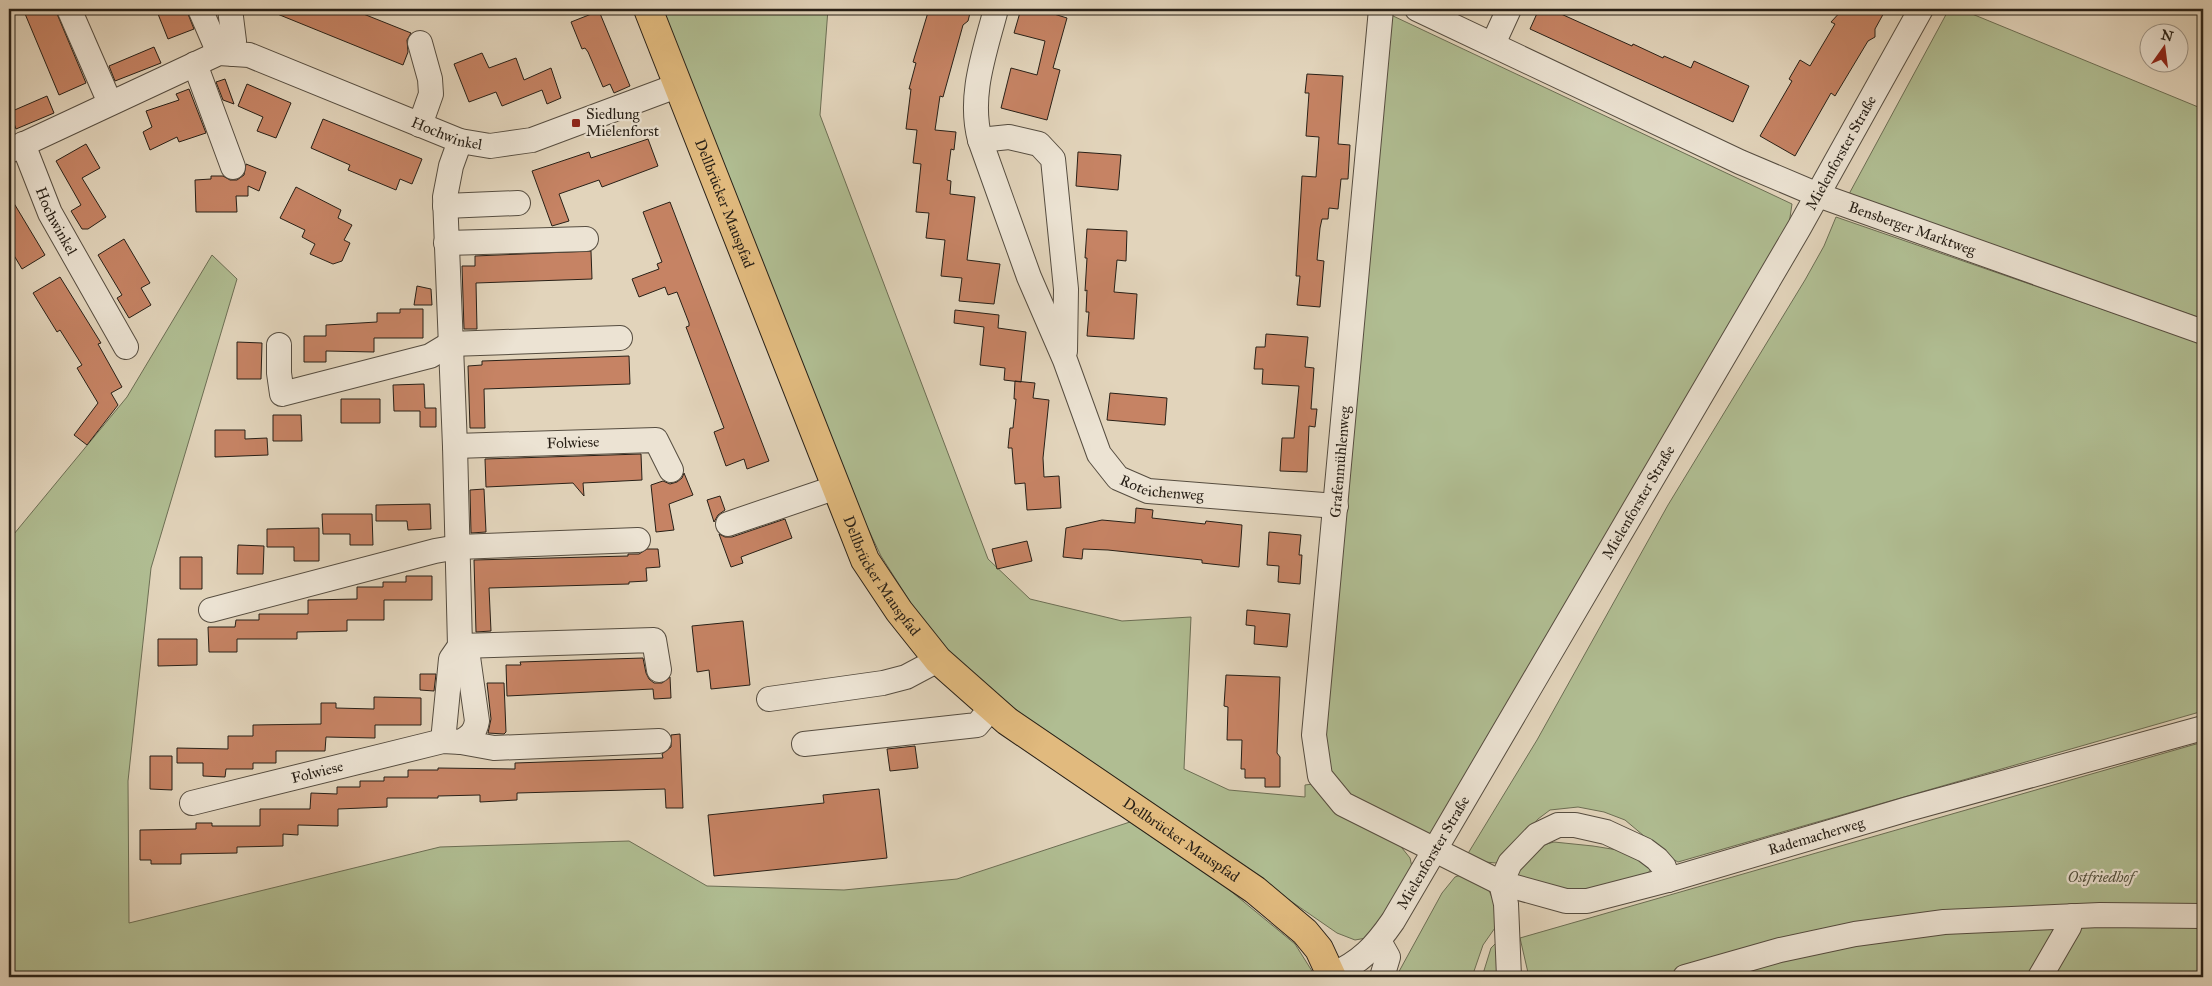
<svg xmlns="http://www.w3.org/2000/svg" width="2212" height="986" font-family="'IM FELL Great Primer',serif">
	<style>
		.green { fill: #b0bd92; stroke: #6c6e54 }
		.building { fill: #c68364; stroke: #282017 }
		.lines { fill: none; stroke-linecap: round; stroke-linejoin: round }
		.minor-casing { stroke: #564d40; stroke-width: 26 }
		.major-casing { stroke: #282017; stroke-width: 30 }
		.minor { stroke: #ece3d3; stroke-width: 24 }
		.major { stroke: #e1ba7e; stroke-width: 28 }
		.poi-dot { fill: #8f2418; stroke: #ece3d3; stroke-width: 2 }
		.labels { text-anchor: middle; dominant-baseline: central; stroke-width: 4.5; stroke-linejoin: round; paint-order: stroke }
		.poi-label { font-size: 15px; fill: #282017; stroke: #ece3d3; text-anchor: start }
		.street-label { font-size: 15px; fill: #282017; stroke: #ece3d3 }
		.park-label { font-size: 15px; font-style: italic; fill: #514f3c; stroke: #ece3d3 }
	</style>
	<rect width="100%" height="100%" fill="#e2d4bb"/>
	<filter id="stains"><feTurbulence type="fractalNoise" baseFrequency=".004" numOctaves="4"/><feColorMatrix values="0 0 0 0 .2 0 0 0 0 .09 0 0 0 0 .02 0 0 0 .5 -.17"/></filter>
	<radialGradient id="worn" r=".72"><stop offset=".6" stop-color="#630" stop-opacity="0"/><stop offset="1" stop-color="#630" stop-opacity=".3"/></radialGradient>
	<!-- green -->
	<path class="green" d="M661 9H828L820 115 988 559 1030 599 1122 621 1191 617 1184 769 1229 790 1305 797V785L1321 783 1398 843 1410 858 1412 867 1372 937 1355 940 1337 933 1033 723 960 665 928 630 881 556 861 514Z
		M1949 9H1960L2203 109V319L1849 194Z
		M1391 15 1792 204 1789 224 1433 834 1427 838C1393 823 1347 804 1329 769 1325 760 1325 745 1324 734Z
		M1836 217 2203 344V711L1678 862 1669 857 1625 820 1604 812 1578 807 1550 810 1538 819 1504 860 1496 863 1464 860 1537 740 1668 505 1805 280 1824 246Z
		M212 255 237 279 151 568 128 781 129 923 440 847 629 841 707 886 844 890 957 879 1142 818 1295 944 1312 971 1314 977H9V540L127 397Z
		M2203 742V977H1529L1520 938Z
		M1554 842 1593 846 1630 852 1651 869 1648 873 1570 895 1511 880 1514 869 1543 845Z
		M1464 874 1487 886 1494 902 1497 925 1483 945 1472 977H1396L1442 893 1455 877Z
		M1500 939 1504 977H1482L1491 948Z"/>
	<!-- building -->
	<path class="building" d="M23 9H55L86 83 59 95Z
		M156 9H186L194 29 168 39Z
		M265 9H351L411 33 407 40 408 52 403 65Z
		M929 9H971L968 21 963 25 943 97 940 96 935 130 956 132 954 150 951 149 947 180 951 181 950 194 975 197 967 260 1000 264 994 304 959 301 962 278 941 276 945 240 926 238 929 213 916 212 921 164 913 163 917 130 906 129 911 89H909L916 63 913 62Z
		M1021 9H1055L1054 14 1067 18 1053 68 1060 70 1047 120 1001 108 1011 68 1037 75 1045 41 1014 33Z
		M1539 9H1550L1632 46 1633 44 1663 58 1664 56 1691 68 1694 61 1749 86 1733 122 1530 29Z
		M1843 9H1886L1875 29V37L1868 41 1835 96 1831 93 1795 156 1760 136 1792 81 1789 79 1800 60 1810 66 1835 24 1831 22Z
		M599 11 630 86 614 93 610 84 603 87 588 52 585 48 582 49 571 22Z
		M154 47 161 63 115 81 109 66Z
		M482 53 489 68 516 58 524 80 551 68 561 98 547 104 542 90 502 106 496 92 469 102 454 64Z
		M1307 74 1343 76 1338 144 1350 145 1348 179H1341L1338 209 1329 208 1328 219H1322L1320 228 1317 260 1324 261 1320 307 1297 305 1300 276H1296L1302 176 1316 177 1319 137 1306 136 1309 93H1305Z
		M225 79 234 104 223 100 216 82Z
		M247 84 291 103 276 138 257 131 263 117 238 106Z
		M189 89 206 133 179 142 177 137 150 150 143 132 152 127 146 111 179 100 176 94Z
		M47 96 54 113 16 129 10 112Z
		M323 119 422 159 412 184 400 179 396 190 348 170 350 165 311 148Z
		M648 139 658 166 602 187 599 180 559 194 569 221 552 226 532 171 589 152 591 158Z
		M86 144 100 168 82 178 106 217 88 229H82L71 211 81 205 56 161Z
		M1078 152 1121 155 1118 190 1076 186Z
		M246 164 266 172 259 191 248 186V196H236L237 212H196L195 180 211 179V176H223L230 180H237L244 175Z
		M296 187 341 210 338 218 352 225 344 240 350 243 342 261 333 264 310 254 315 244 302 237 305 230 280 218Z
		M9 195 45 255 22 269 9 247Z
		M670 202 769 461 747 469 744 459 726 466 714 432 724 428 686 327 689 326V323L677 292 668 295 665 287 639 297 632 279 659 269 657 264 662 262 643 212Z
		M1087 229 1127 231 1126 261 1117 260 1114 292 1137 294 1134 339 1087 336 1089 312H1086L1087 290 1085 291 1087 258H1085Z
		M124 239 150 283 141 288 151 305 129 318 117 298 122 295 98 255Z
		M591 251 592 279 476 283 477 329H464L462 266H475V256Z
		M60 277 101 343 98 344 122 387 111 393 118 405 87 445 74 435 98 403 77 368 82 365 60 330 57 332 33 293Z
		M417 286 431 289 432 305H414Z
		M400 309H423V338H374V352L326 351V362H304V336H326V325L377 322V313H400Z
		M955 310 999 315 998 328 1026 332 1021 382 1004 380 1005 368 980 365 984 327 954 323Z
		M1266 334 1308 337 1305 367 1314 368 1311 409H1317L1315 427 1309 426 1307 472 1280 471 1282 438H1294L1299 386 1262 384 1263 369H1254L1256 347H1265Z
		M237 342 262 343 261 379H237Z
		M629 356 630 384 484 389 485 428H470L468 366 482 365V361Z
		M1015 381 1035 383 1033 398 1049 400 1043 458 1044 477 1059 476 1061 508 1027 510 1025 483 1015 484 1012 448H1008L1010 428H1013L1016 399H1014Z
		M424 384 425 408H436V427H420V411H394L393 385Z
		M1110 393 1167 398 1165 425 1107 420Z
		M341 399H380V423H341Z
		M273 415H301L302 441H273Z
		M215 430H245V439L267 438 268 455 215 457Z
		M641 454 642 480 583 483 584 496 573 483 486 487 485 459Z
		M684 473 693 495 669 504 674 530 656 532 651 485 663 481 670 484 677 482 682 478Z
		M484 489 486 532 471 533 470 490Z
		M720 496 725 510 718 515 714 522 707 500Z
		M430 504 431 529 408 530 407 521H376V505Z
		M1136 508 1153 510 1152 518 1205 524 1206 521 1242 525 1239 567 1202 563V560L1108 550 1083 549 1082 559 1063 557 1066 528 1102 520 1135 523Z
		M322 514H372L373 545H350V534H323Z
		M785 519 792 538 741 557 743 563 731 567 719 534 725 537H732Z
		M319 528V561H294V547H267V529Z
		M1269 532 1301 535 1299 555H1302L1300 584 1278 582 1279 566 1267 565Z
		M1027 541 1032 561 997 569 992 549Z
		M238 545 264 546 263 574H237Z
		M647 549H658L660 567 646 568 647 581 629 582V584L489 588 491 631 476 632 474 560 628 556V554H639Z
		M180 557H202V589H180Z
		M406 576H432V600H384V620H347V631L297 632V639H237V652H209L208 627H235L236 620H259V614H308V600L357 599V587H383V582H406Z
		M1247 610 1290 614 1287 647 1254 644 1255 626 1246 625Z
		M743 621 750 685 711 689 709 670 697 672 692 626Z
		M158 639H197V665L158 666Z
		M643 658 646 673 649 679 654 683H662L670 677 671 698 654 699 653 689 507 696 506 665H521L520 662Z
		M420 674H436L434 691 420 690Z
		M1226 675 1280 677 1277 753 1280 757V787H1265V778H1245V769H1241L1242 740H1227L1228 707 1224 706Z
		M487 683H504L506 732 504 734 488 733 491 719Z
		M374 697 421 698V725H375V738L326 737 325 751H276V763H253V769H226L225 777 203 776V763H177V748L228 749V736H253V725L321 724V703H336V708L374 709Z
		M680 734 683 808H666L665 789 517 793V800L480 802V795L438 796V798H387V807L338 809V826L298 825V835L283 834V846L237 847V853L181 854V864H151V860H140V830L196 829V823H212V826H260V809H310L311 793 337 794V787H360V781H384V777H408V770H438V768L515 769V763L663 758 662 754 671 747V735Z
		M915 746 918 768 890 771 887 749Z
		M150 756H172V790L150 789Z
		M879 789 887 858 714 876 708 815 824 803 823 795Z"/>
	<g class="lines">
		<defs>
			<g id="minor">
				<path d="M69 9 110 103"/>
				<path d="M200 9 219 53"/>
				<path d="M230 9 234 41 233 54"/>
				<path id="s1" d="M996 9C985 52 968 96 980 140L1029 277 1065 360 1099 454 1118 478 1148 491 1336 506"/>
				<path id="s2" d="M1381 9 1314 735 1320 776 1343 804 1501 883 1566 901H1587L1668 880 1908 809 2203 728"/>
				<path id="s3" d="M1417 9 1740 162 1818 195 2203 332"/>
				<path d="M420 43 430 79 431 94 420 125"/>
				<path d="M1493 44 1509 9"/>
				<path d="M195 64 233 167"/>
				<path d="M980 140 1009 137 1039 144 1053 159 1066 289 1065 351"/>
				<path d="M460 141 451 166 445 197 455 446 460 646 468 657 477 721C475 733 470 736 461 742"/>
				<path id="s4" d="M23 144 50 213 126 347"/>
				<path id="s5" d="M9 151 219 53 249 55 460 141 490 146 532 140 679 85"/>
				<path d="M445 206 518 203"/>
				<path d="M446 243 586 239"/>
				<path d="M279 345V373L282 394 430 356 450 344 620 338"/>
				<path id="s6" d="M455 446 656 440 671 470"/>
				<path d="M728 524 837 487"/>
				<path d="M211 610 435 551 458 547 638 540"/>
				<path d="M460 646 654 640 659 670"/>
				<path d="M769 699 883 683 906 677 938 660"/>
				<path d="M443 741 451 659 460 646"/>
				<path d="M804 744 977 725 992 707"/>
				<path id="s7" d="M192 803 443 741 461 742 494 748 659 741"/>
				<path d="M1379 941 1388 957 1382 977"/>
				<path id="s8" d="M1332 975C1361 962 1375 947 1393 921L1799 228 1921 9"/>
				<path d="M1509 977 1506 904 1501 883 1510 863 1537 835 1558 825H1575L1606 832 1645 850 1657 859 1664 867 1668 880"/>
				<path d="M1685 977 1780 950 1855 934 1944 922 2100 915 2203 916"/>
				<path d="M2040 977 2069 927 2072 916"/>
			</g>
			<g id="major">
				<path id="s9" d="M648 9 865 560 899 611 938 660 1007 721 1255 890 1305 932 1319 949 1332 977"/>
			</g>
		</defs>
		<!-- minor casing -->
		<use href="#minor" class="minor-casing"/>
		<!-- major casing -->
		<use href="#major" class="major-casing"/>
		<!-- minor -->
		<use href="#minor" class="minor"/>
		<!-- major -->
		<use href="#major" class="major"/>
	</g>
	<!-- markers -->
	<rect class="poi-dot" x="571" y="118" width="10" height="10" rx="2.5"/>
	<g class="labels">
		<!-- poi labels -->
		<g class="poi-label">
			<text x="586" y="114">Siedlung<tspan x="586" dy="17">Mielenforst</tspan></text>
		</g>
		<!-- street labels -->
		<g class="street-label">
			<text stroke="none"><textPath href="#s5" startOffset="475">Hochwinkel</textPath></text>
			<text stroke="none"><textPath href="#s8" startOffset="972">Mielenforster Straße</textPath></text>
			<text stroke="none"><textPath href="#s9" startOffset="209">Dellbrücker Mauspfad</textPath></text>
			<text stroke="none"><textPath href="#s4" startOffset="84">Hochwinkel</textPath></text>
			<text stroke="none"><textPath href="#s3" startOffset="542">Bensberger Marktweg</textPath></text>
			<text stroke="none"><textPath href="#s6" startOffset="118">Folwiese</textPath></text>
			<text transform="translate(1340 462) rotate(-85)">Grafenmühlenweg</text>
			<text stroke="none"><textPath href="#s1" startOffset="546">Roteichenweg</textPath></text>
			<text stroke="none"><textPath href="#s8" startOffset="568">Mielenforster Straße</textPath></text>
			<text stroke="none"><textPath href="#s9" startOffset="614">Dellbrücker Mauspfad</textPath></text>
			<text stroke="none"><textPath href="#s7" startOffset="129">Folwiese</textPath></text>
			<text stroke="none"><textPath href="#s2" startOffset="1310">Rademacherweg</textPath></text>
			<text stroke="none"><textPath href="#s9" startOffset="1019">Dellbrücker Mauspfad</textPath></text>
			<text stroke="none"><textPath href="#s8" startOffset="162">Mielenforster Straße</textPath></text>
		</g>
		<!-- park labels -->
		<g class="park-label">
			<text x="2101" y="877">Ostfriedhof</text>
		</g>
	</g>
	<!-- margin -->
	<rect width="2212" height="986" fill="none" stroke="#e2d4bb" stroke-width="30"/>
	<rect x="10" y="10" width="2192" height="966" fill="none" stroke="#282017" stroke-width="2.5"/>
	<rect x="15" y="15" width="2182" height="956" fill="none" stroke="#282017"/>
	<!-- north arrow -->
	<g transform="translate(2164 48) rotate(14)"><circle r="24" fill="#ece3d3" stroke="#9e9588"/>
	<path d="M0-4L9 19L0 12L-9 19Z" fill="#8f2418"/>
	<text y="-8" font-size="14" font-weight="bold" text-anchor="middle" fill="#282017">N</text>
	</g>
	<rect width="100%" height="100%" filter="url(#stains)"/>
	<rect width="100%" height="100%" fill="url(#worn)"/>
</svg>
